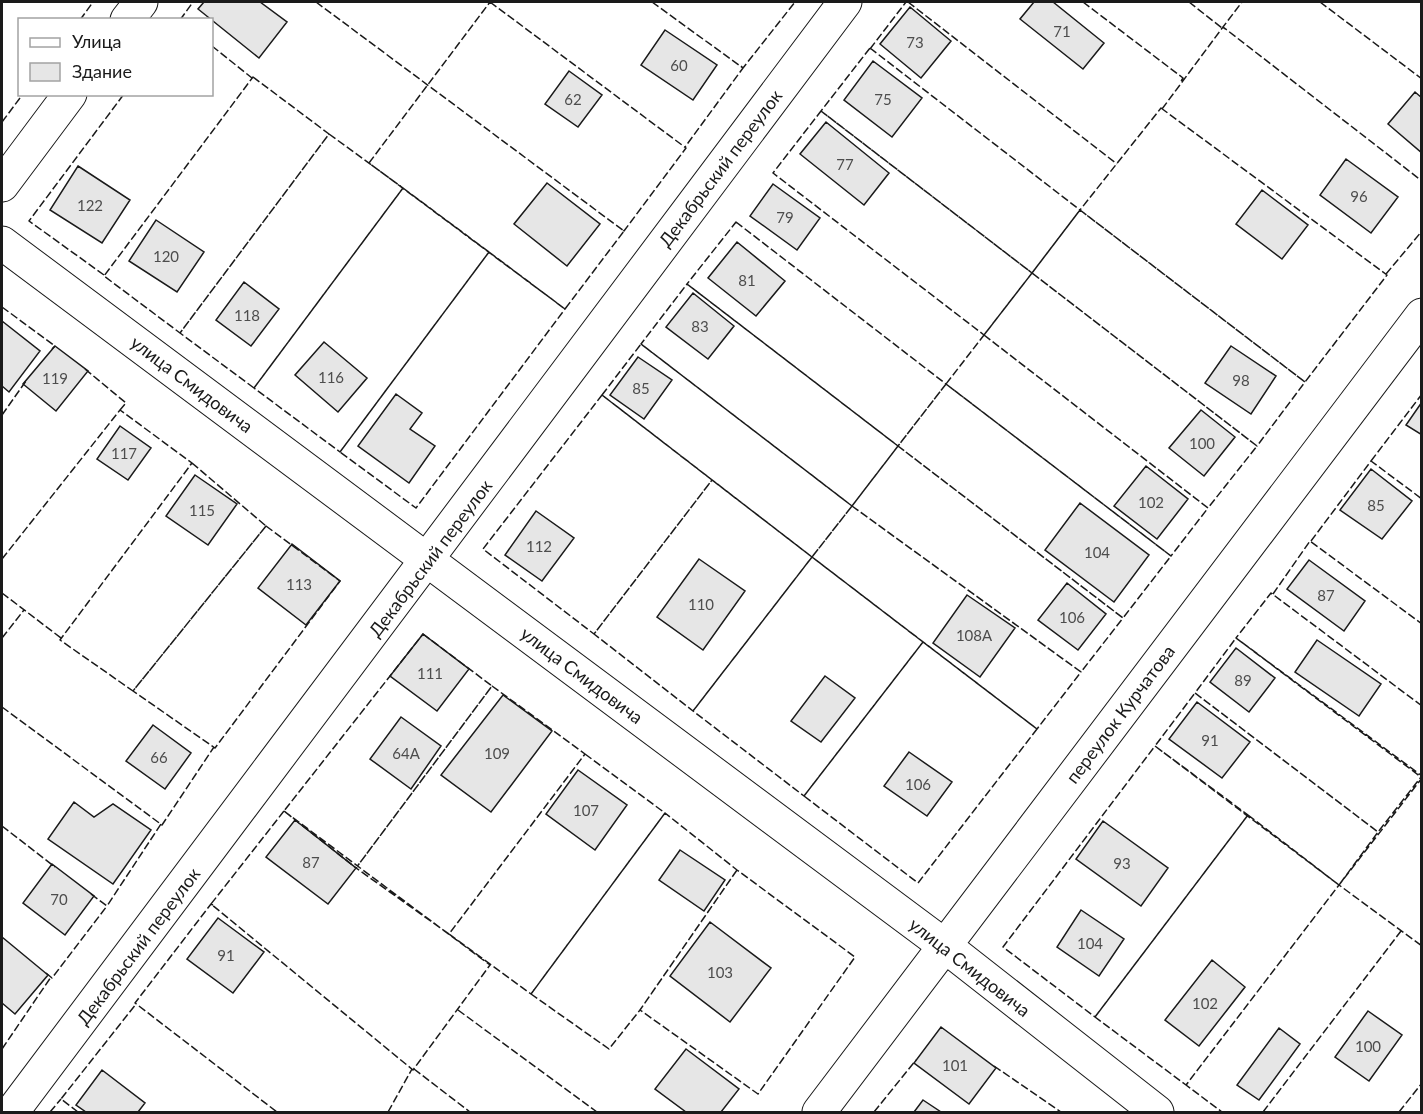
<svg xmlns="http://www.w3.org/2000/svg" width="1423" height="1114" font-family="Lato,sans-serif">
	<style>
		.building { fill: #e6e6e6; stroke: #1a1a1a; stroke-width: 1.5 }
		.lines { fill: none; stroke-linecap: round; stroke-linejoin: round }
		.minor-casing { stroke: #1a1a1a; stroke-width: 35 }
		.minor { stroke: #fff; stroke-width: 33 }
		.fence { stroke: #1a1a1a; stroke-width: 1.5; stroke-dasharray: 8 3; stroke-linecap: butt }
		.labels { text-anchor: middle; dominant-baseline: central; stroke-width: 4.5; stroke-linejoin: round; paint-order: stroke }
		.number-label { font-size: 15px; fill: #4d4d4d }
		.street-label { font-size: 18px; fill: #1a1a1a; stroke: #fff }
	</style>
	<rect width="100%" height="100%" fill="#fff"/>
	<!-- building -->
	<path class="building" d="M204 2H260L287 22 259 58 198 9Z
		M1034 2H1053L1104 43 1083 69 1020 19Z
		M910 7 951 41 921 78 880 44Z
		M665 30 717 65 693 100 641 65Z
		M873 61 922 98 892 137 844 100Z
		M569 71 602 95 578 127 545 104Z
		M1415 92 1422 98V153L1388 124Z
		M826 122 889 173 864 205 800 154Z
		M1346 159 1398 197 1371 233 1320 195Z
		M78 166 130 200 102 243 50 210Z
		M547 183 600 224 567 266 514 224Z
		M773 184 820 218 797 250 750 216Z
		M1262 190 1308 225 1282 259 1236 224Z
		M156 220 204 252 177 292 129 261Z
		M737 242 785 281 756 316 708 278Z
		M244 282 279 309 251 346 216 320Z
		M693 293 734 326 708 359 666 327Z
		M2 321 40 351 9 392 2 386Z
		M324 342 367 378 338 412 295 375Z
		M55 346 88 371 56 411 23 384Z
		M1231 346 1276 376 1251 414 1205 383Z
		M638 357 672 380 644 419 610 395Z
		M396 394 422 413 410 429 435 446 409 483 358 446Z
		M1422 402V435L1406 425Z
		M1201 410 1235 437 1204 476 1169 448Z
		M120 426 151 448 128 480 97 459Z
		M1146 466 1188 499 1157 539 1114 506Z
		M1371 469 1412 501 1382 539 1340 510Z
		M195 475 237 504 208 545 166 516Z
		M1080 503 1149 555 1114 602 1045 550Z
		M536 511 574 538 542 581 505 555Z
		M292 544 340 581 306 625 258 588Z
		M699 559 745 591 703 650 657 617Z
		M1309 560 1365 601 1344 631 1287 589Z
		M1067 583 1106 614 1078 650 1038 620Z
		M967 595 1015 628 980 677 933 643Z
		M423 634 469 669 437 711 390 676Z
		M1317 640 1381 684 1359 716 1295 672Z
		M1236 648 1275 678 1249 712 1210 682Z
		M825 676 855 698 821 742 791 721Z
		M503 695 552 731 491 812 441 775Z
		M1197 702 1250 742 1222 778 1169 739Z
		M401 717 441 746 411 789 370 759Z
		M153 725 191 753 165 789 126 761Z
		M909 752 952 782 927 816 884 786Z
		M578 770 627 805 595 850 546 814Z
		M74 802 94 817 113 804 151 830 113 884 48 839Z
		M295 820 356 868 328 904 266 857Z
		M1103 821 1168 868 1141 906 1076 859Z
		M680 850 725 880 704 911 659 880Z
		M52 864 94 896 65 935 23 903Z
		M1081 910 1124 939 1099 976 1057 947Z
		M218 918 264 952 233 993 187 959Z
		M710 922 771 968 730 1022 670 976Z
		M2 937 48 975 15 1014 2 1003Z
		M1212 960 1245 987 1199 1046 1165 1020Z
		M1368 1011 1402 1035 1369 1081 1335 1057Z
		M941 1027 996 1068 969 1104 914 1063Z
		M1279 1028 1300 1044 1259 1100 1237 1085Z
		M686 1049 739 1089 721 1112H686L655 1089Z
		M102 1070 145 1103 138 1112H86L76 1105Z
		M923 1100 941 1112H914Z"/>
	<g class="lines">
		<defs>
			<path id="minor" d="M127 20 141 2
				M2 185 70 94
				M2 243 945 946 1157 1112
				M12 1112 845 2
				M819 1112 1422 315"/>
		</defs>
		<!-- minor casing -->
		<use href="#minor" class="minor-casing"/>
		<!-- minor -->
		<use href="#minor" class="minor"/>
		<!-- fence -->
		<path class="fence" d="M316 2 624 231 565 309 369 163 490 2
			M490 2 686 148 624 231 621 229
			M652 2 743 68 685 147
			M908 2 1117 164
			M1083 2 1183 78 1181 81
			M1189 2 1222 28
			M1320 2 1422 79
			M80 20 93 2
			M180 20 193 2
			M1225 29 1223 27 1242 2
			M212 46 252 78
			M870 48 1080 210 1032 273 821 111Z
			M870 49 906 2
			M741 66 743 68 795 2
			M253 77 329 134 180 333 104 276Z
			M1161 108 1387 275 1305 382 1080 210Z
			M1162 109 1223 27 1422 181
			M821 111 1032 273 984 335 773 173Z
			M2 122 23 94
			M329 134 403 188 254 388 180 333Z
			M403 188 489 252 340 452 254 388Z
			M1080 210 1305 382 1257 446 1032 273Z
			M736 222 946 384 898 446 687 284Z
			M489 252 565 309 416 508 340 452Z
			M1032 273 1257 446 1208 508 984 335Z
			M1386 274 1422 231
			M104 275 29 221 124 94
			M687 284 898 446 852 506 641 344Z
			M2 307 55 346 52 349
			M984 335 1208 508 1171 556 946 384Z
			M85 369 126 403 120 410
			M946 384 1171 556 1123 618 898 446Z
			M602 395 712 480 594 634 483 549Z
			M2 415 26 381
			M1371 461 1422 394
			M192 463 266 526 133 691 60 640Z
			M712 480 812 557 693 711 594 634Z
			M852 506 812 557 602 395 641 344 852 506 1081 672 1123 618 898 446 852 506
			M852 506 1081 672 1037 729 812 557Z
			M266 526 340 581 215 748 133 691Z
			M1311 541 1371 461 1422 499
			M812 557 923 642 804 796 693 711Z
			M2 559 120 410 192 463 190 465
			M2 593 61 638
			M1273 594 1310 541 1422 624
			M423 634 492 686 356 868 284 811Z
			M2 638 24 610
			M923 642 1037 729 918 883 804 796Z
			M492 686 585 754 449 934 356 868Z
			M1195 693 1378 832 1339 885 1155 746Z
			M1422 706 1271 593 1236 638 1422 776 1421 777 1378 832 1195 693 1236 638 1421 777 1422 778 1339 885 1422 946
			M2 707 162 825 214 747
			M1155 746 1248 815 1095 1017 1003 947Z
			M585 754 665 813 531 994 449 934Z
			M284 811 490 965 413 1070 211 904Z
			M1248 815 1339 885 1186 1085 1095 1017Z
			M2 826 55 867
			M737 870 640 1010 609 1049 531 994 665 813 737 870 855 957 758 1094 640 1010 737 870
			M91 894 107 906 161 824
			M213 905 211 904 135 1003 277 1112
			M46 973 52 978 107 906
			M458 1010 597 1112
			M2 1049 51 977
			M994 1066 1061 1112
			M414 1069 470 1112
			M1188 1083 1186 1085 1222 1112
			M50 1112 61 1099
			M78 1112 61 1099 136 1004
			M388 1112 412 1069
			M874 1112 916 1060
			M1263 1112 1401 931 1399 929
			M1399 1112 1422 1083"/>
	</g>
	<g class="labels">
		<!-- number labels -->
		<g class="number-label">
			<text x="1062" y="31">71</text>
			<text x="915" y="42">73</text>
			<text x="679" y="65">60</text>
			<text x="573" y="99">62</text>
			<text x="883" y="99">75</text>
			<text x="845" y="164">77</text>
			<text x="1359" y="196">96</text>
			<text x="90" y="205">122</text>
			<text x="785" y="217">79</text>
			<text x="166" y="256">120</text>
			<text x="747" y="280">81</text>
			<text x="247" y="315">118</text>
			<text x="700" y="326">83</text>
			<text x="331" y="377">116</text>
			<text x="55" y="378">119</text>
			<text x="1241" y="380">98</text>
			<text x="641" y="388">85</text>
			<text x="1202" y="443">100</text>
			<text x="124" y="453">117</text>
			<text x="1151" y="502">102</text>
			<text x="1376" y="505">85</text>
			<text x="202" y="510">115</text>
			<text x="539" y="546">112</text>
			<text x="1097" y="552">104</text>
			<text x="299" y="584">113</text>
			<text x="1326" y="595">87</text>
			<text x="701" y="604">110</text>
			<text x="1072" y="617">106</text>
			<text x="974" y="635">108А</text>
			<text x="430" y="673">111</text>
			<text x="1243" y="680">89</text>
			<text x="1210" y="740">91</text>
			<text x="406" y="753">64А</text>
			<text x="497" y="753">109</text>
			<text x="159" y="757">66</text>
			<text x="918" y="784">106</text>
			<text x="586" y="810">107</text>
			<text x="311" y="862">87</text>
			<text x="1122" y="863">93</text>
			<text x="59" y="899">70</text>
			<text x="1090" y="943">104</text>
			<text x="226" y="955">91</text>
			<text x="720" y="972">103</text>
			<text x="1205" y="1003">102</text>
			<text x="1368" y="1046">100</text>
			<text x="955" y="1065">101</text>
		</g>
		<!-- street labels -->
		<g class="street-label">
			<text transform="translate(720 168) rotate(-53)">Декабрьский переулок</text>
			<text transform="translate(192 384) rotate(37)">улица Смидовича</text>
			<text transform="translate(430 558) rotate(-53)">Декабрьский переулок</text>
			<text transform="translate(582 675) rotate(37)">улица Смидовича</text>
			<text transform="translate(1120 714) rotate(-53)">переулок Курчатова</text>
			<text transform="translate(138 946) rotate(-53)">Декабрьский переулок</text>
			<text transform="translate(970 967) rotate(38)">улица Смидовича</text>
		</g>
	</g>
	<!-- border -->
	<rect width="1423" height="1114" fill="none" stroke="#1a1a1a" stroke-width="6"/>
	<!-- legend -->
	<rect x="18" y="18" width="195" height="78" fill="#ffffff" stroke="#a3a3a3" stroke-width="1.5"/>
	<rect x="30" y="38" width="30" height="9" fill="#ffffff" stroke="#a3a3a3" stroke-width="1.5"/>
	<text x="72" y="48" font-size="18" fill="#1a1a1a">Улица</text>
	<rect x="30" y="63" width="30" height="18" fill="#e6e6e6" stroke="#a3a3a3" stroke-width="1.5"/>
	<text x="72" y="78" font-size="18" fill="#1a1a1a">Здание</text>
</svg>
